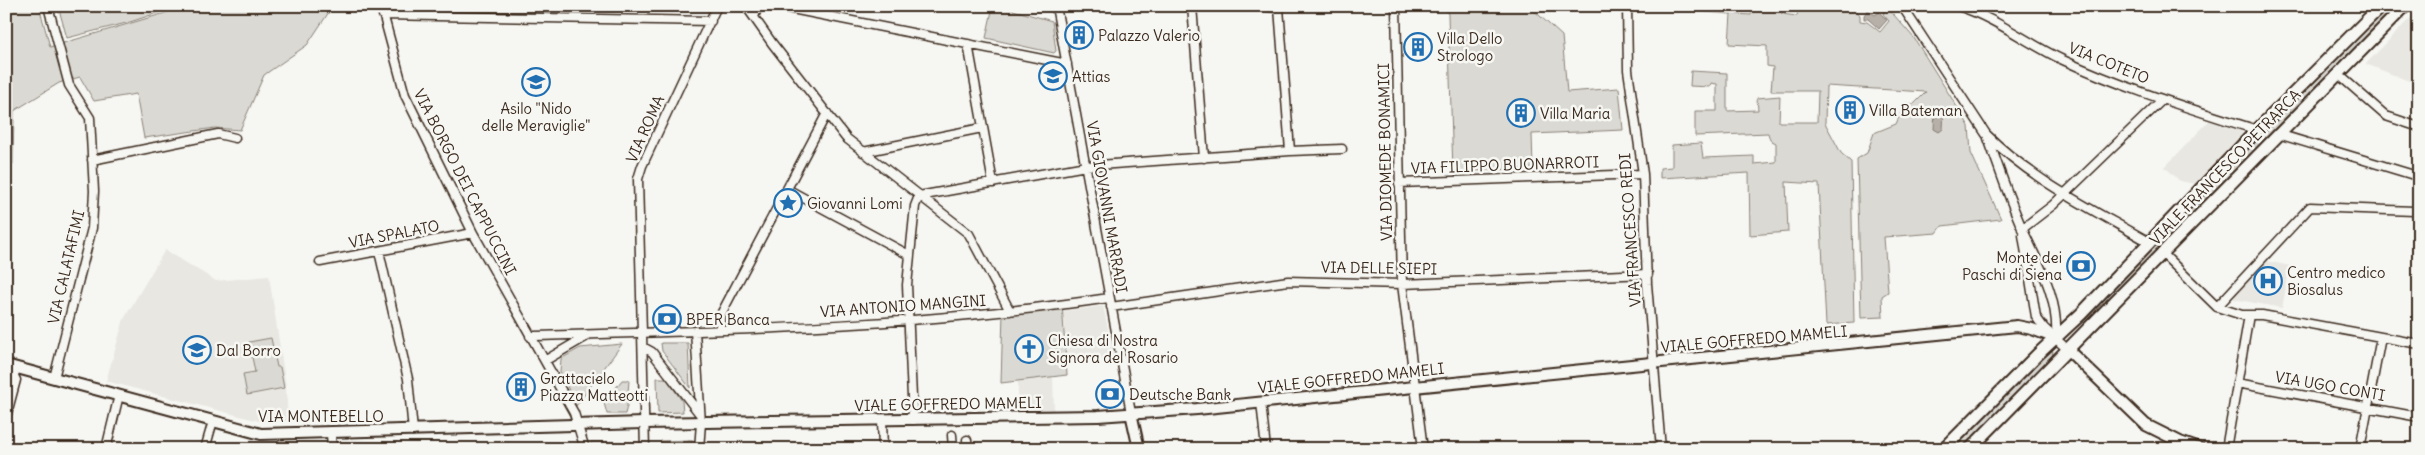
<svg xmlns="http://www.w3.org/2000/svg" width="2425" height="455" font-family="Delius,sans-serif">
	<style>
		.built { fill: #e8e7e2 }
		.green { fill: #dad9d3; stroke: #8a8278 }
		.water { fill: #b6b0a9; stroke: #857a71 }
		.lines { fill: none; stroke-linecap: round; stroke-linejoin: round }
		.minor-casing { stroke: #3b2a1e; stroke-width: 11 }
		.tertiary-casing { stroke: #3b2a1e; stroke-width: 14 }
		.secondary-casing { stroke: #3b2a1e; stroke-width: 15 }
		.minor { stroke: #f6f6f2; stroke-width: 8 }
		.tertiary { stroke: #f6f6f2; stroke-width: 10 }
		.secondary { stroke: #f6f6f2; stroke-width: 11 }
		.labels { text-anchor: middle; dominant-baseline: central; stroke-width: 5; stroke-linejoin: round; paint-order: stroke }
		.poi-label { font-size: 15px; fill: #3b2a1e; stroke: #f6f6f2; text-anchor: start }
		.street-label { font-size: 15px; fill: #3b2a1e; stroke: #f6f6f2 }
	</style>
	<rect width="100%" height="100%" fill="#f6f6f2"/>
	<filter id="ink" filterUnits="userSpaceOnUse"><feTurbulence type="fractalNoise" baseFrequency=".02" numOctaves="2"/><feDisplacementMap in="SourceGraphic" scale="10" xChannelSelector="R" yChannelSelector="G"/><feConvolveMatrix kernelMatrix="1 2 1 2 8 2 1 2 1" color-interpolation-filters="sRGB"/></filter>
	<g filter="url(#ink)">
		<!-- built -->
		<path class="built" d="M2419 9V71L2409 81 2366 64Z
			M2210 120 2236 128 2243 133 2195 184 2180 181 2165 167Z
			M165 250 216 281 269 276 286 387 288 421H259L106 381 124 319Z
			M2266 261 2290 266 2282 308 2234 299 2235 295Z
			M1103 306 1114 357 1069 365 1063 311Z
			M1023 375H1053L1054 412H1018V381H1023Z"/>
		<!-- green -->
		<path class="green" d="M6 6H39L50 47 189 6H333L307 45 264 75 240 130 215 128 144 138 136 94 94 101 80 77 59 83 14 111 13 164H6Z
			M58 6H178L130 22 67 38Z
			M993 6 1013 8V10L1052 21 1056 51 1054 53 986 38Z
			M1444 6H1529L1562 36 1567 92 1619 88 1623 130 1532 134 1533 168 1453 172 1448 14Z
			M1706 6H1737V14L1751 15 1752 6H1782V14L1797 16 1799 6H1851L1860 15V21L1867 22 1880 32 1889 21 1883 14 1886 6 1914 38 1969 126 1971 153 2001 219 1942 226 1937 233 1884 237 1888 292 1882 296 1883 317 1861 318 1857 159 1867 153 1874 133 1896 124 1905 103 1914 104 1926 92 1826 86 1825 123 1841 153 1851 162 1854 323 1826 325 1819 184 1786 182 1788 232 1750 235 1749 173 1660 178V168L1672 167V145L1701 143 1703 158 1754 156V164L1776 162V143L1770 140 1768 133 1695 136V111H1717V84L1711 83 1710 87 1690 86 1691 71 1727 73V111L1758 110 1757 98 1780 96 1779 122H1817L1818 91H1771L1773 67 1767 66V46L1729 44 1731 14 1705 12Z
			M2389 6H2396L2088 321 2082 323 2083 319Z
			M1062 304 1067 375 1001 383 1003 312Z
			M271 338 277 367H280L284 388 247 395 243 374 255 372 249 342Z
			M661 343H688L690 388 662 351Z
			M622 344 576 406 560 371 561 359 580 348Z
			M2050 350 2053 351 2052 356 1961 449H1951Z
			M657 378H666L682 401 683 412 658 413Z
			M622 380H629L627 406 625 414H607L604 403Z
			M692 440V449H662L661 441Z
			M622 442V449H592L591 442Z"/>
		<!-- water -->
		<path class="water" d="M1868 10 1875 15 1879 12 1887 20 1879 29 1868 19H1864V15Z
			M1935 109 1944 110 1943 129 1939 132 1934 129Z"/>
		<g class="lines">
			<defs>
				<path id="minor" d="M48 6 69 85 90 118 94 191 92 228 54 378
					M381 6 405 95 473 233 574 413 585 449
					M746 6 772 43 846 138 969 234 1010 311
					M777 6 1067 64
					M1056 6 1131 413
					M1192 6 1204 158
					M1260 6 1279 8 1290 151
					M1396 6 1402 284 1423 449
					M1627 6 1628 70 1643 174 1647 284 1661 449
					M1902 6 1986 134C2033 181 2092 209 2149 242
					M1958 6C1996 18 2027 43 2063 60 2125 89 2192 109 2257 130
					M383 15 711 21
					M754 17 758 6
					M968 44 993 183
					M2338 74 2386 116 2419 127
					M2278 134 2417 176
					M1988 138C1999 168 2009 199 2022 228 2038 263 2059 297 2056 338
					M863 152 982 128
					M92 160 218 134 235 138
					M1399 183 1643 174
					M787 189 909 255
					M919 196 1086 166 1290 151 1342 149
					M2022 229 2053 205 2162 100
					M2023 235 2036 317 2044 328 2067 349
					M379 251 408 379 413 431
					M2162 253 2217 307 2242 315H2262L2419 344
					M320 262 473 233
					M1111 307 1288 281 1402 284 1648 274
					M2217 307 2310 207 2414 211
					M720 330V316L827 113
					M695 331 701 423 699 449
					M530 336C723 331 917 327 1109 298
					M643 347 652 352 699 413
					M546 360 587 336
					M2237 383 2419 417
					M6 396 15 372
					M1261 402 1266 449
					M6 417 16 380 14 376
					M882 420 883 449
					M913 420 907 285 915 206 919 196
					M331 433 332 449
					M952 435 953 449
					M967 440 968 449
					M106 449 119 395
					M205 449 213 421
					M645 449 638 179 642 166 717 6
					M2226 449 2249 315
					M2360 449 2381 337"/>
				<path id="tertiary" d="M2067 349 2146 425 2180 442 2200 449
					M6 365 261 434 644 423 1098 416 1197 409 2017 326 2032 329 2056 338
					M1131 413 1139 449"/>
				<path id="secondary" d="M1944 449 2037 355 2081 314 2257 130 2381 6
					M1970 449 2405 6"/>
			</defs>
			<!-- minor casing -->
			<use href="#minor" class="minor-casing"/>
			<!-- tertiary casing -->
			<use href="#tertiary" class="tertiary-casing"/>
			<!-- secondary casing -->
			<use href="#secondary" class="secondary-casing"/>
			<!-- minor -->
			<use href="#minor" class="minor"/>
			<!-- tertiary -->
			<use href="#tertiary" class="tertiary"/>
			<!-- secondary -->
			<use href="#secondary" class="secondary"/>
		</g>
	</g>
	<!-- icons -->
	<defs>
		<symbol id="building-ring" viewBox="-11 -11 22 22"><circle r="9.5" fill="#f6f6f2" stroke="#1f6fb2" stroke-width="1.5"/><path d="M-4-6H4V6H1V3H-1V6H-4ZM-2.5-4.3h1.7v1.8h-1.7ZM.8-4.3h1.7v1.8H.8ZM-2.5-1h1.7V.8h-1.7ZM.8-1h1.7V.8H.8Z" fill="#1f6fb2"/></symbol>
		<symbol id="school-ring" viewBox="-11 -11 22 22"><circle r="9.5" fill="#f6f6f2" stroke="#1f6fb2" stroke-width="1.5"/><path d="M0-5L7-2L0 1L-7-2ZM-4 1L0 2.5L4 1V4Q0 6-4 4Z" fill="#1f6fb2"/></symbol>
		<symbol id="sight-ring" viewBox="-11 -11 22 22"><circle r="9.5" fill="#f6f6f2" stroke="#1f6fb2" stroke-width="1.5"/><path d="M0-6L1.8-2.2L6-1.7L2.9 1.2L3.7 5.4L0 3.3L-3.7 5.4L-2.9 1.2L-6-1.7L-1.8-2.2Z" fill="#1f6fb2"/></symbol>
		<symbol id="bank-ring" viewBox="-11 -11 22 22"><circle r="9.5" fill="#f6f6f2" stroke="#1f6fb2" stroke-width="1.5"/><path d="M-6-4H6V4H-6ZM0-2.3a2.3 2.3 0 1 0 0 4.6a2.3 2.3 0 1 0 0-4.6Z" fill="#1f6fb2"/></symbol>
		<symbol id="hospital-ring" viewBox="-11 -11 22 22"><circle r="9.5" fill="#f6f6f2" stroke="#1f6fb2" stroke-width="1.5"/><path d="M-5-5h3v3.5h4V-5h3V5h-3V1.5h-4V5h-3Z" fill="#1f6fb2"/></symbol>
		<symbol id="church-ring" viewBox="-11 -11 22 22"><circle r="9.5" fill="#f6f6f2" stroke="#1f6fb2" stroke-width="1.5"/><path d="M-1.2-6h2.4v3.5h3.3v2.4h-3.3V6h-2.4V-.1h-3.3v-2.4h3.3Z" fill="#1f6fb2"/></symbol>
	</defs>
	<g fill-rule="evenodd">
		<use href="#building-ring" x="1063" y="19" width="32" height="32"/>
		<use href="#building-ring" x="1402" y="31" width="32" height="32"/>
		<use href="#school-ring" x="1037" y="60" width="32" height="32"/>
		<use href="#school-ring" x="520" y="66" width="32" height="32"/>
		<use href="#building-ring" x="1834" y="94" width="32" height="32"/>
		<use href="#building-ring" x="1505" y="97" width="32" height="32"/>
		<use href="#sight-ring" x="772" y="187" width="32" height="32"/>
		<use href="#bank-ring" x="2065" y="250" width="32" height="32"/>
		<use href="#hospital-ring" x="2252" y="265" width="32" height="32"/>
		<use href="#bank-ring" x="651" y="303" width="32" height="32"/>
		<use href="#church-ring" x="1013" y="333" width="32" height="32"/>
		<use href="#school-ring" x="181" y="334" width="32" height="32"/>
		<use href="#building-ring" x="505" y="371" width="32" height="32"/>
		<use href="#bank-ring" x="1094" y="378" width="32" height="32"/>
	</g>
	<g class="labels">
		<!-- poi labels -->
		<g class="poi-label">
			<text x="1098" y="35">Palazzo Valerio</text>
			<text x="1437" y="38">Villa Dello<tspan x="1437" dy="17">Strologo</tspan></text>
			<text x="1072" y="76">Attias</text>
			<text x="536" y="108" text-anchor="middle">Asilo "Nido<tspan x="536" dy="17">delle Meraviglie"</tspan></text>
			<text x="1869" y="110">Villa Bateman</text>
			<text x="1540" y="113">Villa Maria</text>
			<text x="807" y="203">Giovanni Lomi</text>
			<text x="2062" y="257" text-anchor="end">Monte dei<tspan x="2062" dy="17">Paschi di Siena</tspan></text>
			<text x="2287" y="272">Centro medico<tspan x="2287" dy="17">Biosalus</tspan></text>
			<text x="686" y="319">BPER Banca</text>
			<text x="1048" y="340">Chiesa di Nostra<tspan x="1048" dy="17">Signora del Rosario</tspan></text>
			<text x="216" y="350">Dal Borro</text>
			<text x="540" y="378">Grattacielo<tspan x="540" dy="17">Piazza Matteotti</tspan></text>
			<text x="1129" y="394">Deutsche Bank</text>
		</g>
		<!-- street labels -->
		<g class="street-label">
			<text transform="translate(2109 63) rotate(22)">VIA COTETO</text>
			<text transform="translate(645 129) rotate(-66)">VIA ROMA</text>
			<text transform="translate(1385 152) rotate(-91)">VIA DIOMEDE BONAMICI</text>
			<text transform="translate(1505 165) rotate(-2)">VIA FILIPPO BUONARROTI</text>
			<text transform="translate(2225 167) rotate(-46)">VIALE FRANCESCO PETRARCA</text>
			<text transform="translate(465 182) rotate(63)">VIA BORGO DEI CAPPUCCINI</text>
			<text transform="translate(1107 207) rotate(80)">VIA GIOVANNI MARRADI</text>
			<text transform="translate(1630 230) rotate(-94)">VIA FRANCESCO REDI</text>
			<text transform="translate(394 234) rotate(-11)">VIA SPALATO</text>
			<text transform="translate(66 267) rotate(-77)">VIA CALATAFIMI</text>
			<text transform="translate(1379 268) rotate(1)">VIA DELLE SIEPI</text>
			<text transform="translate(903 306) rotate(-4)">VIA ANTONIO MANGINI</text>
			<text transform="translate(1754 339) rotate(-5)">VIALE GOFFREDO MAMELI</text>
			<text transform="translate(1351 378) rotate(-6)">VIALE GOFFREDO MAMELI</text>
			<text transform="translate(2330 386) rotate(10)">VIA UGO CONTI</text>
			<text transform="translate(948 404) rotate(-1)">VIALE GOFFREDO MAMELI</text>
			<text x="321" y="416">VIA MONTEBELLO</text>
		</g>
	</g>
	<!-- margin -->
	<rect width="2425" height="455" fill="none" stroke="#f6f6f2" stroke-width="25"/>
	<rect x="12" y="12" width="2400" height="430" fill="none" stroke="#3b2a1e" stroke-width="2" filter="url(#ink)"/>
</svg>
